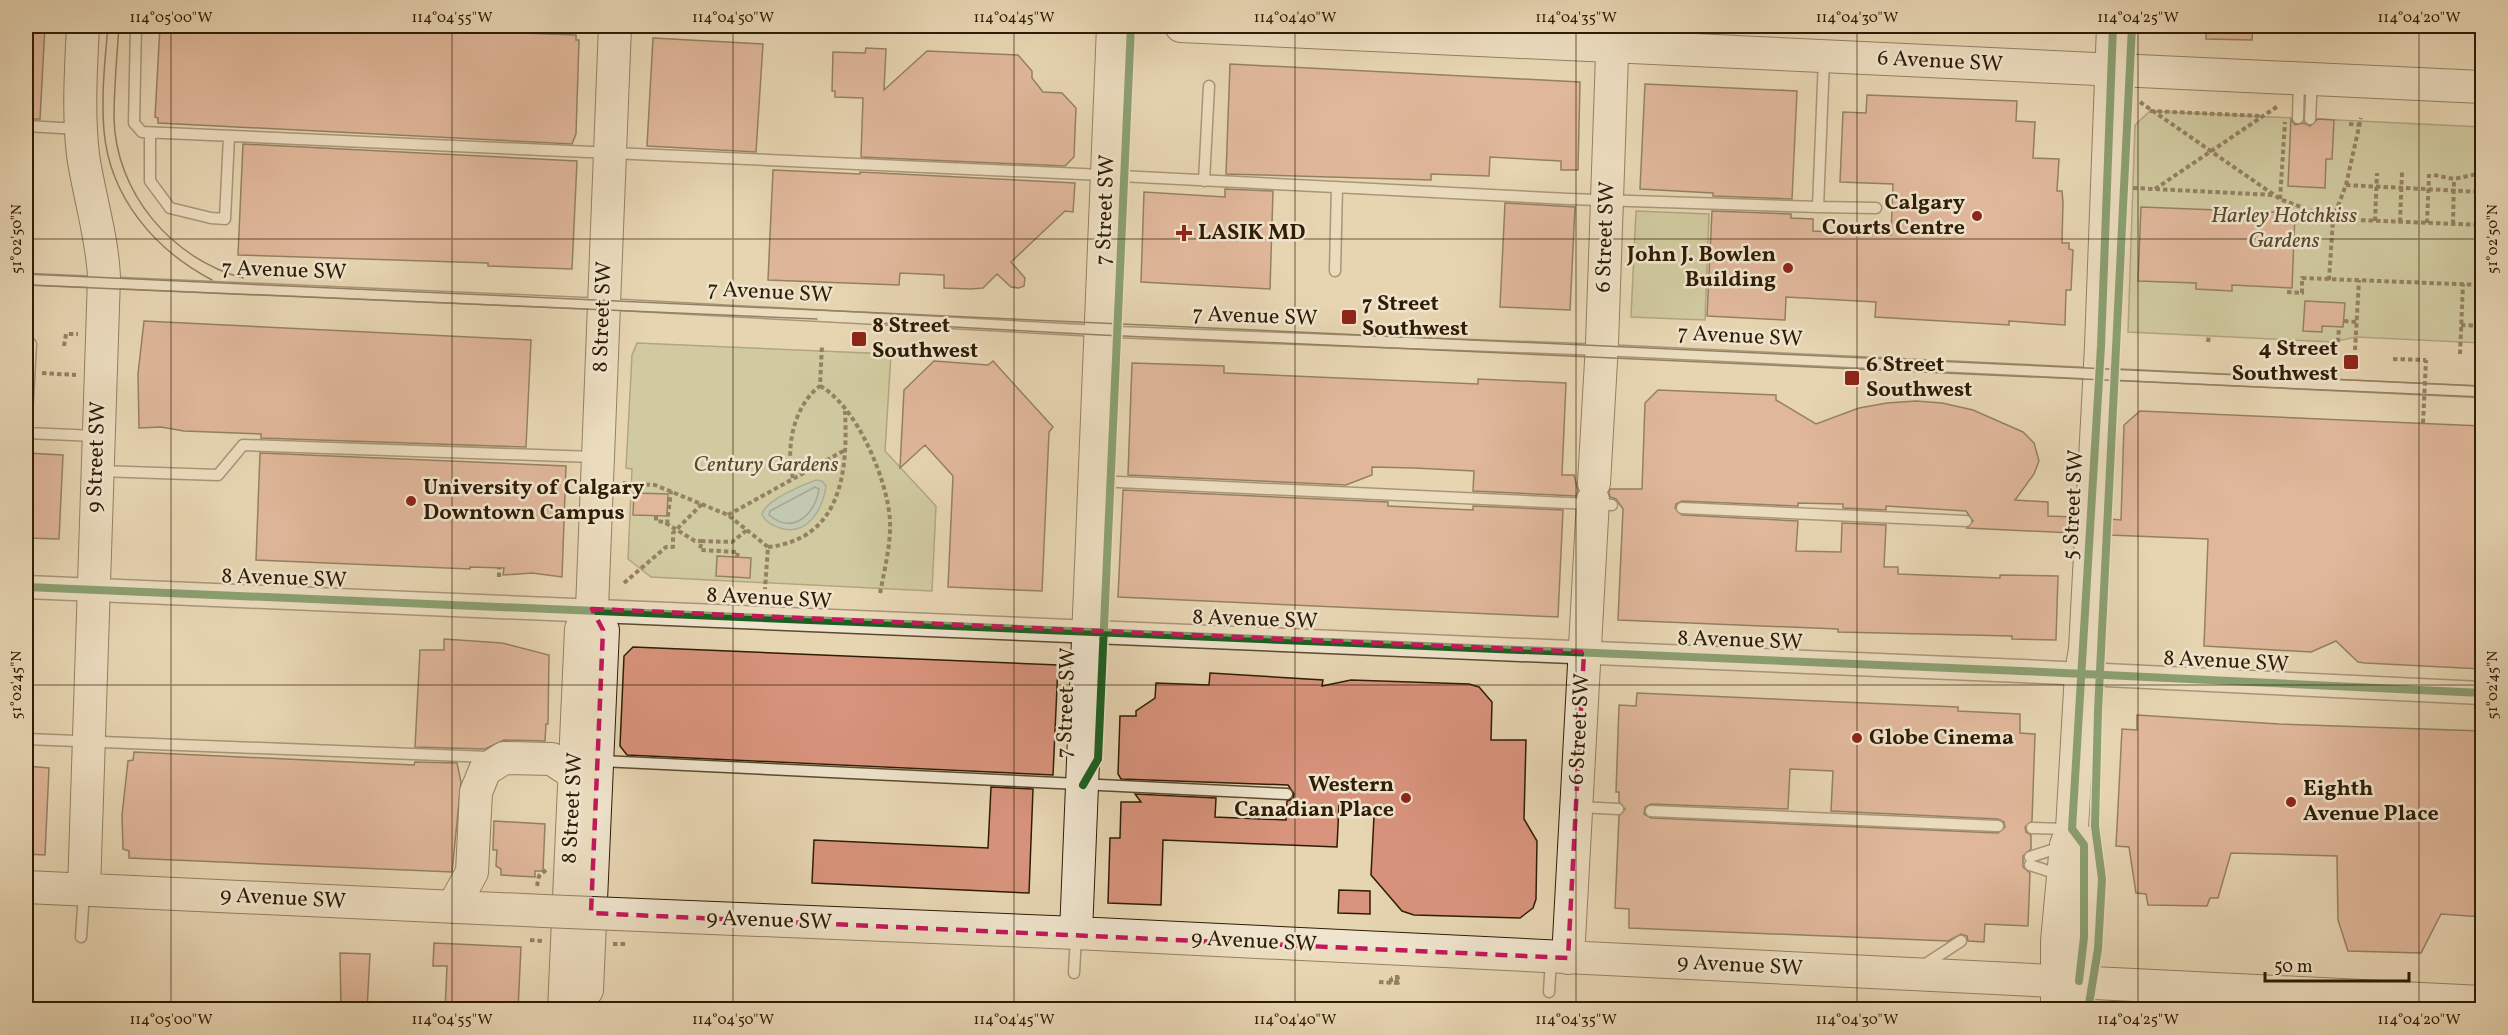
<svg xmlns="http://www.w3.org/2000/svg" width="2508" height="1035" font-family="Vollkorn,serif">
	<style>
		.green { fill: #b7bd8b; stroke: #736c48; stroke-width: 1.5 }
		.water { fill: #97b8b1; stroke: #6d7a6c; stroke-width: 1.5 }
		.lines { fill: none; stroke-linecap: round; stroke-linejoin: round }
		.shore { stroke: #636a5a; stroke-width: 1.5 }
		.building { fill: #d8937c; stroke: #2f1c04; stroke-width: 1.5; fill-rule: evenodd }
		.lane-casing { stroke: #5d4a30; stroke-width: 13 }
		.street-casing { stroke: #5d4a30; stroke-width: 25 }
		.secondary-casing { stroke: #2f1c04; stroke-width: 34 }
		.path { stroke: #2f1c04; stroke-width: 4; stroke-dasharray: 4.5 3; stroke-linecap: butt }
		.lane { stroke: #efe4cd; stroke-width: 10 }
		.street { stroke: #efe4cd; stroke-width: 22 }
		.secondary { stroke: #efe4cd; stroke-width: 32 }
		.tram { stroke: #2f1c04; stroke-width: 1.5 }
		.secondary-bridge-casing { stroke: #2f1c04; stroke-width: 34; stroke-linecap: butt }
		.path-bridge { stroke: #2f1c04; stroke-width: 4; stroke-dasharray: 4.5 3; stroke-linecap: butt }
		.secondary-bridge { stroke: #efe4cd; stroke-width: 32 }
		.cycleway-casing { stroke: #efe4cd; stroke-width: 11 }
		.cycleway { stroke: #1b5e20; stroke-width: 8 }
		.marked { fill: none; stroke: #c2185b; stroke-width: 4.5; stroke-dasharray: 12 8; stroke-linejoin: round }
		.ticks { fill: none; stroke: #2f1c04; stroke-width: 1.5; stroke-opacity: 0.45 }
		.poi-dot { fill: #8f2418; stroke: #efe4cd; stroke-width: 2 }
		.labels { text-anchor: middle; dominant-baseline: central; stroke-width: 5; stroke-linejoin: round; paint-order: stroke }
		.street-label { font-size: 22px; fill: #2f1c04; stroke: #efe4cd }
		.poi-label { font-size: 22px; font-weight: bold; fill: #2f1c04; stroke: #efe4cd; text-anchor: start }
		.park-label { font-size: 22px; font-style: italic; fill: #584c2c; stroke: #efe4cd }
		.neatline { fill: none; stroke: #2f1c04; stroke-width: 2 }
		.ticks-label { font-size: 15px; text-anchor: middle; fill: #2f1c04 }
	</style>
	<rect width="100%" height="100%" fill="#e7d5b2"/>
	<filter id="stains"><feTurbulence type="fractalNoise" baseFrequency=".00333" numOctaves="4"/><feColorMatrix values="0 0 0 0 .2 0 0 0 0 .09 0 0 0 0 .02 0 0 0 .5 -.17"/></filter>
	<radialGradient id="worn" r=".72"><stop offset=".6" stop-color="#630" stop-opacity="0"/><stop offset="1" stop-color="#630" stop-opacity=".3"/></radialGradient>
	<!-- green -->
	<path class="green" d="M2150 111 2482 127V343L2356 337 2333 342 2128 332 2135 125Z
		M1636 211 1709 214 1705 320 1631 317Z
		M637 343 891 354 885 451 936 506 932 591 651 577 628 559 632 469 626 468 632 355Z"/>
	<!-- water -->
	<path class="water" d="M816 480 822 481 826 486C823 509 807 537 780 528 772 525 765 522 762 514 766 500 802 485 816 480Z"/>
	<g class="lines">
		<!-- shore -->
		<path class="shore" d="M815 487 819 489C815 515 793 535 769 515L770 511Z"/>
	</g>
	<!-- building -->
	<path class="building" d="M26 26H45L40 119H26Z
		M160 26H334L576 35V40H579L576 134 572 144 158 123V118L155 117Z
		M2206 26H2253L2252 40 2206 39Z
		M653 38 763 44 756 152 647 146Z
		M866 48 886 49 884 90 927 51 1018 55 1032 71V78L1043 92 1062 93 1076 108 1074 157 1065 166 861 157 863 98 835 97V91H832L833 52 865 53Z
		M1230 64 1580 82 1578 170H1561V161L1490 157 1489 176 1431 174V180L1226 174Z
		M1645 84 1797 91 1792 199 1713 196V193L1640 189Z
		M1867 95 2017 101 2016 121 2035 122 2033 158 2059 159 2057 191H2062L2063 202 2062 243H2069V249L2073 250 2071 290H2066L2065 325 2009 321V325L1875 317 1876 302 1786 297 1785 320 1707 316 1712 211 1791 214V218L1813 219V231L1891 235 1893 184 1840 182 1843 112 1866 113Z
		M2291 119 2295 125 2304 123 2310 126 2318 119 2334 120 2332 159H2326L2325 188 2288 186Z
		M243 144 577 161 572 269 488 266V263L238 255Z
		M773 170 860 174V172L1075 183 1073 212 1065 211 1011 262 1025 278 1024 286 1019 288 1011 287 997 274 983 288 971 289 944 288V275L900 273 899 285 768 280Z
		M1225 189 1273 191 1270 289 1141 282 1144 192 1225 197Z
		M1505 203 1575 207 1570 310 1500 307Z
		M2141 207 2295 213 2292 288 2232 285V291L2196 289V283L2138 281Z
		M2305 301 2345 303 2343 327 2322 326V332L2303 331Z
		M144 321 531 340 526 447 261 438V434L184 431 161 427 139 428 138 374Z
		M934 361 988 365 993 361 1053 427 1049 432 1042 591 948 587 953 476 925 445 900 468 904 390Z
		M1132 363 1224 366V373L1478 384V379L1566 383 1562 475H1574L1578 491 1576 496 1473 491 1474 471 1414 468 1372 467V475L1346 485 1128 475Z
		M1658 390 1776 395V400L1816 424 1859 408 1887 403 1916 401 1942 403 1973 410 2023 432 2034 443 2039 461 2034 474 2015 500 2048 502V516L2074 517 2073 533 1967 528 1973 521 1966 511 1886 506V510L1843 508V504L1798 503V506L1682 501 1676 504 1675 508 1682 515 1798 521 1796 551 1841 552 1842 523 1886 525 1884 567H1898V574L2000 578V575L2058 576 2056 640 2012 639V636L1838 632V629L1618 620 1623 509 1616 499 1610 497 1609 492 1610 489H1642L1645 403Z
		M2140 411 2482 426V669L2365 663 2358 662 2336 641 2311 652 2204 646 2208 539 2109 535 2110 519 2121 520 2124 425Z
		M26 453 63 455 59 539 26 538Z
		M260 453 566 466 562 577 532 573 503 575 504 568 470 567V569L256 560Z
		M1123 490 1388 502V506L1473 510V506L1563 510 1558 617 1118 597Z
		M634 493 668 494 667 516 633 515Z
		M717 556 751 558 750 578 716 576Z
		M444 639 502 643 549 655 548 724H546L545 741 504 740 485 749 415 747 420 650H444Z
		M633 647 1058 665 1053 775 627 755 620 746 624 656Z
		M1210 673 1323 680 1322 686 1351 680 1469 684 1479 687 1492 702 1491 740H1526L1524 819 1537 841 1536 899 1533 908 1520 918 1414 915 1402 911 1371 875 1374 816 1366 806 1339 805 1337 847 1163 840 1161 905 1108 903 1110 838H1120L1121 802H1141L1135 794 1216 798 1215 817 1286 820 1287 801 1293 799 1294 794 1288 785 1121 779 1118 774 1120 716H1136V711L1155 698 1156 683 1209 685Z
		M1637 693 1958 707V711L2020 714V733L2035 734 2032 821 2025 827 2026 832 2031 835V849L2023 856V867L2030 873 2028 926 1985 924 1984 942 1968 941 1967 936 1961 934 1948 941 1629 928V909L1615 908 1619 816 1625 809 1619 802V792H1616L1619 705 1636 706ZM1790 769 1833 771 1831 811 1998 819 2004 822 2005 827 1998 833 1651 818 1644 814 1645 807 1651 804 1788 809Z
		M2137 715 2279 724 2482 731V917L2441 914 2421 953 2348 951 2338 920 2337 856 2231 853 2218 898H2210L2207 906 2148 905 2146 894 2136 893 2129 847 2116 846 2122 729 2137 730Z
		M134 752 414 765 415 762 457 763 461 782 452 872 129 858V851L123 849 122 815 128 761 133 760Z
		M26 766 49 768 45 855 26 854Z
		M991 787 1033 789 1029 893 812 883 814 840 988 848Z
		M494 821 545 824 543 871H535V877L501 875V869L496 866 497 850H493Z
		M1339 890 1370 891V914L1338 913Z
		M434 943 521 947 518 1010H445L447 966H433Z
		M340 953 370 954 367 1010H341Z"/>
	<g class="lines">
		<defs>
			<path id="lane" d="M136 26 134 123 142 132 1081 174 1568 199 1818 207 1824 59
				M2298 118 2299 80
				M2310 119 2312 80
				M26 126 79 129
				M150 133V181L170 208 211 218 225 219 229 137
				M1204 181 1209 86
				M1818 207 1876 208
				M1335 271 1337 187
				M26 279 604 304 1117 332 1602 350 2482 392
				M26 433 31 344
				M26 433 96 436
				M99 471 218 475 243 445 594 457
				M1097 481 1612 505
				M1682 508 1966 521
				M26 739 489 757
				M601 761 1287 794
				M1579 807 1618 809
				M1651 811 1998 826
				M2032 828 2067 829
				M2030 857 2061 847
				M2030 865 2061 875
				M81 937 84 893
				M1921 967 1961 941
				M1074 973 1076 937
				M1549 992 1551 960"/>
			<path id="street" d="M26 587 2021 671 2482 693"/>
			<path id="secondary" d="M83 26C81 68 78 112 83 155 89 196 102 235 104 277L84 890
				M1181 26 2482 87
				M1594 483 1602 344 1613 26
				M26 887 544 911
				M453 907 472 872 476 792 485 770 504 758 552 759 570 771 574 779
				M616 914 1076 933 2482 1002
				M1076 933 1113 26
				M1568 958 1593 500
				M587 990 603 630 592 609
				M2077 1001C2083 949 2086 898 2084 845L2080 840
				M564 1010 581 629 592 609 615 26
				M2057 1010V941L2066 845 2072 829 2081 673 2085 649 2101 346 2113 26"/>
		</defs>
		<!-- lane casing -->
		<use href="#lane" class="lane-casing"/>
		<!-- street casing -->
		<use href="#street" class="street-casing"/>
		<!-- secondary casing -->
		<use href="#secondary" class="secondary-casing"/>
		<!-- path -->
		<path class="path" d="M461 26V31
			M497 26V32
			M2140 102 2280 199 2333 219 2482 225
			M2150 111 2262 116
			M2349 124 2361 125
			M2434 175 2454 179 2482 173V144
			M2346 185 2482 192
			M2133 188 2274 195
			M2155 189 2278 106
			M2280 199 2285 122
			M2375 221 2377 173
			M2400 222 2402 172
			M2427 223 2429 174
			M2453 224 2454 179
			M2479 225 2482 173
			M2329 280 2333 219 2346 185 2361 118
			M2287 292 2302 293V278L2482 285
			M2344 321 2356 322
			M2461 325 2482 326
			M2208 342 2209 336
			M2338 342 2339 327
			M64 346 66 334H78
			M2355 350 2359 280
			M2460 354 2463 284
			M2393 359 2426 360
			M42 373 76 375
			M820 386C857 406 888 481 890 521 891 545 884 571 880 594
			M793 478C785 448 794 405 820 386L822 345
			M623 483 655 485 728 515 768 547 765 589
			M728 515 845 450
			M667 524 671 491
			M701 541 732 542 747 530
			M701 544 700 550 738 552 737 557
			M768 547C842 539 848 471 845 411
			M499 577V568
			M624 583 666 547H673V533L702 504
			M537 886 539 876 546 870
			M530 940 542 941
			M613 944H626
			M1391 978V982H1397V975"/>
		<!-- lane -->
		<use href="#lane" class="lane"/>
		<!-- street -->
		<use href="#street" class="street"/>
		<!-- secondary -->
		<use href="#secondary" class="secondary"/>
		<!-- tram -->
		<path class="tram" d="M108 26C105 60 101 96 104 131 110 198 155 250 212 280
			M119 26C117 56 114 87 114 117 115 193 172 259 243 278
			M26 274 2482 386
			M26 285 817 319
			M880 323 1101 335 2482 397"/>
		<defs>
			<path id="secondary-bridge" d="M544 911 616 914"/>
		</defs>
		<!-- secondary-bridge casing -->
		<use href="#secondary-bridge" class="secondary-bridge-casing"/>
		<!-- path-bridge -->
		<path class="path-bridge" d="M2423 423 2426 360
			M656 516V521L664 522 695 541H701V544
			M1379 982 1398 983V978H1391"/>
		<!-- secondary-bridge -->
		<use href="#secondary-bridge" class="secondary-bridge"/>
		<defs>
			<path id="cycleway" d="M26 587 2021 671 2482 693
				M1083 785 1098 759 1131 26
				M2079 981 2084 937V845L2072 829 2101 346 2113 26
				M2088 1010 2098 949 2102 879 2095 826 2098 711 2132 26"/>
		</defs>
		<!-- cycleway casing -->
		<use href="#cycleway" class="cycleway-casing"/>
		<!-- cycleway -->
		<use href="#cycleway" class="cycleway"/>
	</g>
	<!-- marked area -->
	<path d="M0 0H2508V1035H0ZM592 609 1584 652 1568 958 591 913 603 630Z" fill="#e7d5b2" fill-opacity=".55" fill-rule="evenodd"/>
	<path class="marked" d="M592 609 1584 652 1568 958 591 913 603 630Z"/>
	<!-- ticks -->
	<path class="ticks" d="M171 26V1010M452 26V1010M733 26V1010M1014 26V1010M1295 26V1010M1576 26V1010M1857 26V1010M2138 26V1010M2419 26V1010M26 239H2482M26 685H2482"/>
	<!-- markers -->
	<g class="poi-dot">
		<circle cx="1977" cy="216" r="6"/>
		<path d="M1181 224h6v6h6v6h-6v6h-6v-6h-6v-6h6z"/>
		<circle cx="1788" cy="268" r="6"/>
		<rect x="1341" y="309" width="16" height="16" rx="3"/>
		<rect x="851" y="331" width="16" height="16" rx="3"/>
		<rect x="2343" y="354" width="16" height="16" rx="3"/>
		<rect x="1844" y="370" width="16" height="16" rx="3"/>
		<circle cx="411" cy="501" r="6"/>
		<circle cx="1857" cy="738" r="6"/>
		<circle cx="1406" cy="798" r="6"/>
		<circle cx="2291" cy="802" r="6"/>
	</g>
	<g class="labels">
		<!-- street labels -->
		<g class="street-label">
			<text transform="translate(1940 62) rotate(3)">6 Avenue SW</text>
			<text transform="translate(1106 210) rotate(-88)">7 Street SW</text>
			<text transform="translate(1606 237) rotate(-88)">6 Street SW</text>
			<text transform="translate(284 271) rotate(2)">7 Avenue SW</text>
			<text transform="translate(770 293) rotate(3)">7 Avenue SW</text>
			<text transform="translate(603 317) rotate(-88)">8 Street SW</text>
			<text transform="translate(1255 317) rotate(2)">7 Avenue SW</text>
			<text transform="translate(1740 337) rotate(3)">7 Avenue SW</text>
			<text transform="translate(97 457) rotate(-88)">9 Street SW</text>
			<text transform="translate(2074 505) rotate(-87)">5 Street SW</text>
			<text transform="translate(284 579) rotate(2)">8 Avenue SW</text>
			<text transform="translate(769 599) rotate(3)">8 Avenue SW</text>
			<text transform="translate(1255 620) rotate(2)">8 Avenue SW</text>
			<text transform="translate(1740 641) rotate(2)">8 Avenue SW</text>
			<text transform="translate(2226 662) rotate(3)">8 Avenue SW</text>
			<text transform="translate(1067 703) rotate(-88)">7 Street SW</text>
			<text transform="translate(1580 729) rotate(-87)">6 Street SW</text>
			<text transform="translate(573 808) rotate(-87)">8 Street SW</text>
			<text transform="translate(283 899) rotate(3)">9 Avenue SW</text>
			<text transform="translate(769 921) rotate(2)">9 Avenue SW</text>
			<text transform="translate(1254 942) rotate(3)">9 Avenue SW</text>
			<text transform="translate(1740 966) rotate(3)">9 Avenue SW</text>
		</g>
		<!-- poi labels -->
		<g class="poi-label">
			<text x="1965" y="203" text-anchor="end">Calgary<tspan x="1965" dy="25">Courts Centre</tspan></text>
			<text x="1198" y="233">LASIK MD</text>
			<text x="1776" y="255" text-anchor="end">John J. Bowlen<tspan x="1776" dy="25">Building</tspan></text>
			<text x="1362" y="304">7 Street<tspan x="1362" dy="25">Southwest</tspan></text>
			<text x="872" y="326">8 Street<tspan x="872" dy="25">Southwest</tspan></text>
			<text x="2338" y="349" text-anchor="end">4 Street<tspan x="2338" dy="25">Southwest</tspan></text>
			<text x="1866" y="365">6 Street<tspan x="1866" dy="25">Southwest</tspan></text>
			<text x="423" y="488">University of Calgary<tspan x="423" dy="25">Downtown Campus</tspan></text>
			<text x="1869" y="738">Globe Cinema</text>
			<text x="1394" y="785" text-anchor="end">Western<tspan x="1394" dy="25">Canadian Place</tspan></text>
			<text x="2303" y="789">Eighth<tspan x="2303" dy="25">Avenue Place</tspan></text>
		</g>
		<!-- park labels -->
		<g class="park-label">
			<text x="2284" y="216">Harley Hotchkiss<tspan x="2284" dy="25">Gardens</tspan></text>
			<text x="766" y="465">Century Gardens</text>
		</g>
	</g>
	<!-- margin -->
	<rect width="2508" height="1035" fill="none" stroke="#e7d5b2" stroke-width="66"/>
	<!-- scale -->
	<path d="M2265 972v9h144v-9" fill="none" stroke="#2f1c04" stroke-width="3"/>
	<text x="2274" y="972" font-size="18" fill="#2f1c04" stroke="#efe4cd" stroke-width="4.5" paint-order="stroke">50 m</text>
	<rect x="33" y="33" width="2442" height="969" class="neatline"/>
	<g class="ticks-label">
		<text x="171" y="22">114°05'00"W</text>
		<text x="452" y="22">114°04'55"W</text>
		<text x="733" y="22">114°04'50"W</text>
		<text x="1014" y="22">114°04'45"W</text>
		<text x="1295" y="22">114°04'40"W</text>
		<text x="1576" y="22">114°04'35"W</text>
		<text x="1857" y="22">114°04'30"W</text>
		<text x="2138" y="22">114°04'25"W</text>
		<text x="2419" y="22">114°04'20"W</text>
		<text transform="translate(16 239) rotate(-90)" y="5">51°02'50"N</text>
		<text transform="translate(2492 239) rotate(-90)" y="5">51°02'50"N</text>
		<text transform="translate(16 685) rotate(-90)" y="5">51°02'45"N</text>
		<text transform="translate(2492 685) rotate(-90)" y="5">51°02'45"N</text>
		<text x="171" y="1024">114°05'00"W</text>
		<text x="452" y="1024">114°04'55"W</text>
		<text x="733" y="1024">114°04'50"W</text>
		<text x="1014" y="1024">114°04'45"W</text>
		<text x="1295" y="1024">114°04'40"W</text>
		<text x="1576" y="1024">114°04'35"W</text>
		<text x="1857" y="1024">114°04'30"W</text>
		<text x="2138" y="1024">114°04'25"W</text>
		<text x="2419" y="1024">114°04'20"W</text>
	</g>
	<rect width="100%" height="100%" filter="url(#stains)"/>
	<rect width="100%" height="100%" fill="url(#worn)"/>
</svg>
